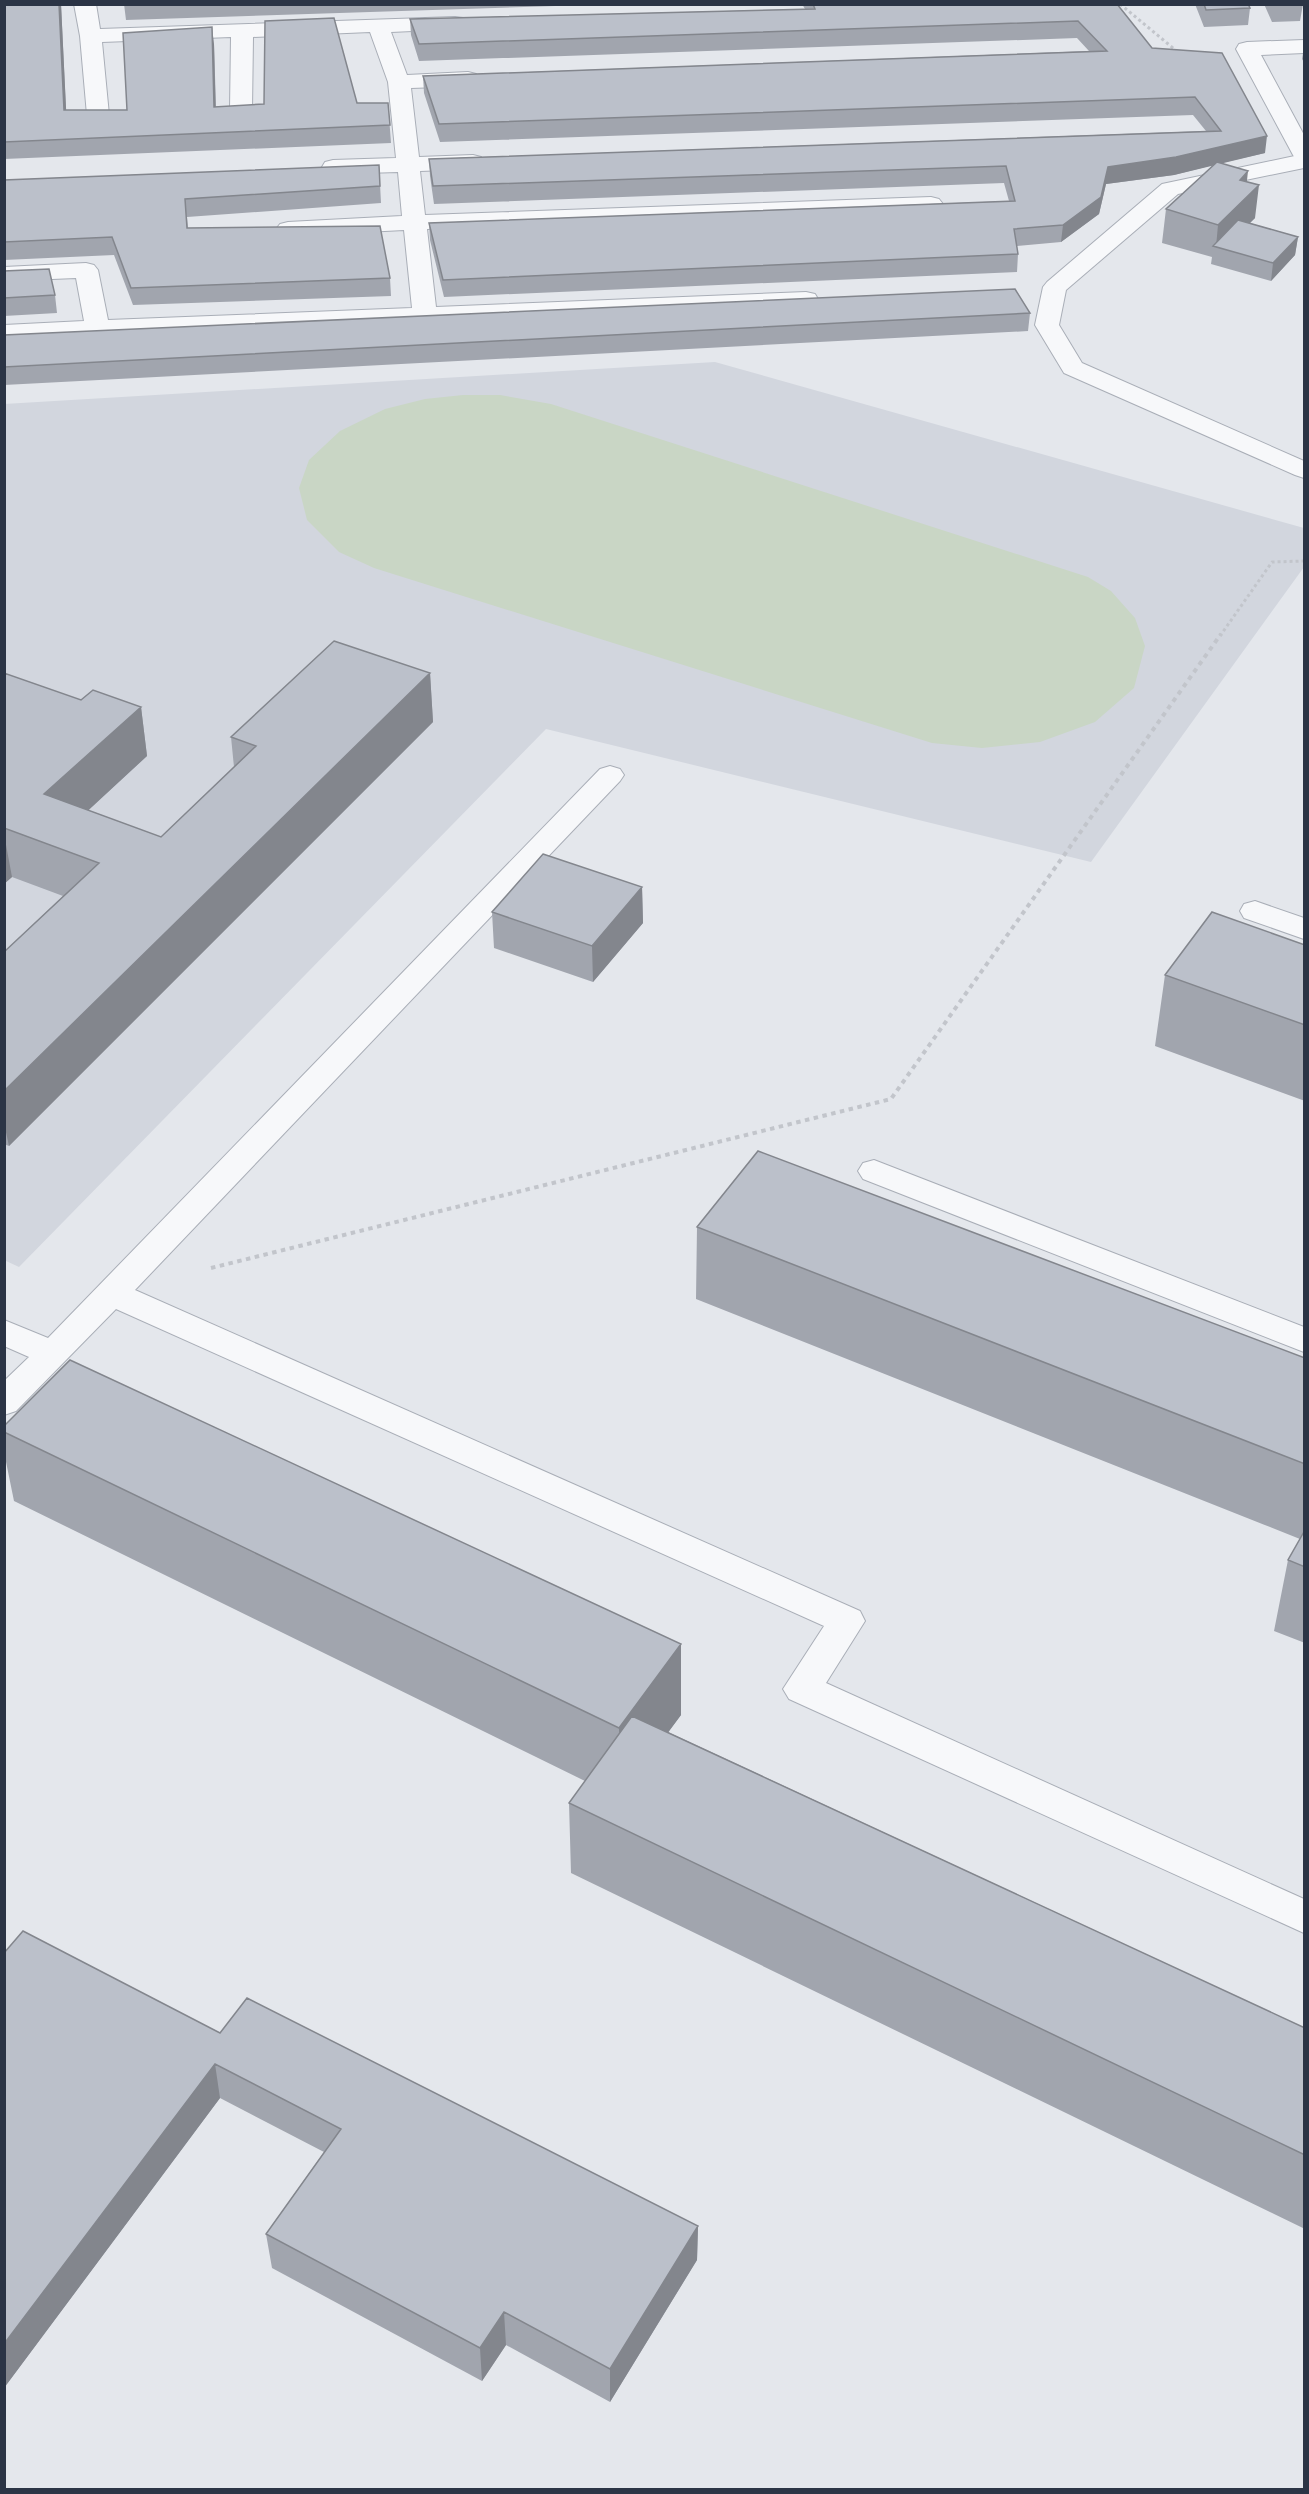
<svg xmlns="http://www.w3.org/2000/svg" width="1309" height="2494" font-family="'Work Sans',sans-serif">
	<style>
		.built { fill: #d2d6de }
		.green { fill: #c9d6c5 }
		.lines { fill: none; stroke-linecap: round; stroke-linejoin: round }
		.lane-casing { stroke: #a9aeb7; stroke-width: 2 }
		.street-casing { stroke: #a9aeb7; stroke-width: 2 }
		.path-far1 { stroke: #c2c5cb; stroke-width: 3; stroke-dasharray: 3 3; stroke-linecap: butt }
		.path { stroke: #c2c5cb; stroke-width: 4; stroke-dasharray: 4.5 4.5; stroke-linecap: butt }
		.lane { fill: #f7f8fa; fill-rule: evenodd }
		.street { fill: #f7f8fa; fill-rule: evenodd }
		.wall { fill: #a1a5ae }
		.shaded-wall { fill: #83868d }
		.building { fill: #bbc0ca; stroke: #83868d; stroke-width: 1.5 }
	</style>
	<rect width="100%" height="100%" fill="#e4e7ec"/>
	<!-- built -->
	<path class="built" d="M715 362 1304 528V567L1091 862 546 729 19 1267 4 1260V404Z"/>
	<!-- green -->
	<path class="green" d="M463 395H500L551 404 1088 577 1111 591 1135 618 1145 646 1134 688 1095 722 1040 742 982 748 932 743 374 568 339 552 307 520 299 488 309 460 340 431 385 409 425 399Z"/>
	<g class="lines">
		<defs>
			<path id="lane" d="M74 4H96L100 29 455 17 463 18 466 23 463 28 455 29 391 32 407 75 468 72 476 74 479 79 476 84 468 86 411 88 419 157 473 155 481 157 484 162 481 167 473 169 420 171 425 215 931 197 939 199 943 204 939 209 931 211 427 229 436 307 806 292 815 294 818 299 815 304 806 306 4 339V325L84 321 76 278 4 281V267L86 263 94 265 98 270 108 320 412 308 404 230 288 236 280 234 276 229 280 224 288 222 402 216 398 172 333 174 325 172 322 167 325 162 333 160 396 158 388 82 370 32 253 37 252 109 249 114 241 116 233 114 230 109 231 37 102 42 109 115 106 120 98 122 90 120 87 115 80 36Z
				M1304 154V168L1178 194 1066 290 1059 325 1082 363 1304 461V478L1295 475 1064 373 1035 325 1043 287 1047 282 1162 184Z
				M610 766 620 769 624 775 620 781 135 1290 860 1611 865 1621 826 1683 1304 1899V1933L789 1699 783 1689 824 1626 116 1309 16 1411 4 1415V1381L29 1357 4 1346V1320L48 1338 600 769Z
				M1255 901 1304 918V939L1244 918 1240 911 1244 904Z
				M874 1160 1304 1327V1352L863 1179 858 1171 863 1163Z"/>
			<path id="street" d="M1304 40V53L1261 55 1304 135V162L1296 160 1293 155 1236 49 1239 44 1247 42Z"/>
		</defs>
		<!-- lane casing -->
		<use href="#lane" class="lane-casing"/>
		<!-- street casing -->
		<use href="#street" class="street-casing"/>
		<!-- path-far1 -->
		<path class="path-far1" d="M1120 4 1179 53
			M1220 636 1272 562 1304 561"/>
		<!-- path -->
		<path class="path" d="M211 1268 891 1099 1221 634"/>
		<!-- lane -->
		<use href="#lane" class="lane"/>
		<!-- street -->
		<use href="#street" class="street"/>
	</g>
	<!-- wall -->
	<path class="wall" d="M4 4H61L66 110H127L214 44 216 107 388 103 391 143 4 159Z
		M124 4H618L126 20Z
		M802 4H1117L1152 48 1265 153 1221 163 1247 182 1255 218 1250 223 1298 237 1295 255 1271 281 1211 264 1212 257 1162 243 1166 209 1213 165 1174 175 1106 184 1099 214 1061 242 1017 246 1018 254 1017 272 444 297 430 240 429 223 1009 201 1004 183 434 204 430 176 429 159 1206 131 1193 115 440 142 424 93 423 76 1089 51 1077 38 419 61 411 35 410 19 805 9Z
		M1195 4H1248L1250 8 1248 25 1204 27Z
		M1264 4H1303L1300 21 1272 22Z
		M1305 42V64L1302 59Z
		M379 165 381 203 187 217 188 228 390 278 391 296 133 305 114 255 4 260V180Z
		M4 271 55 295 57 313 4 316Z
		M1030 313 1028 331 4 385V335Z
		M4 673 81 700 141 707 147 756 88 810 161 837 234 767 231 737 430 673 433 722 9 1146 4 1144V952L63 896 12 877 4 884Z
		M642 887 643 923 593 982 494 948 492 912Z
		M1305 945V1101L1155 1046 1165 975Z
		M697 1227 1305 1358V1643L1274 1631 1288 1560 1300 1539 696 1299Z
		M4 1426 681 1644V1715L668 1732 1305 2028V2229L571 1873 569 1803 585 1781 14 1501 4 1452Z
		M220 2033 698 2226 697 2260 610 2402 506 2345 482 2381 272 2268 266 2234 324 2152 220 2098 4 2388Z"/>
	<!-- shaded-wall -->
	<path class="shaded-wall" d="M59 4H61L67 128 64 110Z
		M212 27 214 44 216 124 214 107Z
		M1267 136 1265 153 1174 175 1106 184 1099 214 1061 242 1063 225 1108 167Z
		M1248 171 1245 199 1259 185 1255 218 1223 249 1216 247 1218 225 1240 180Z
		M1298 237 1295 255 1271 281 1273 263Z
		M430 673 433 722 9 1146 4 1123V1091Z
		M141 707 147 756 52 844 44 794Z
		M4 834 12 877 4 884Z
		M642 887 643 923 593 982 592 946Z
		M681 1644V1715L620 1798 619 1728Z
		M215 2064 220 2098 4 2388V2344Z
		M698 2226 697 2260 610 2402V2369Z
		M504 2312 506 2345 482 2381 480 2348Z"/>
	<!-- building -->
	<path class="building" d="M4 4H59L64 110H127L123 33 212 27 214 107 264 104 265 21 334 18 357 103H388L390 125 4 142Z
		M813 4H1117L1152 48 1222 53 1267 136 1176 157 1108 167 1101 197 1063 225 1014 229 1018 254 443 280 429 223 1015 201 1006 166 433 186 429 159 1221 131 1195 97 439 124 423 76 1107 51 1078 21 419 44 410 19 815 9Z
		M1204 4H1248L1250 8 1206 10Z
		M1217 162 1248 171 1240 180 1259 185 1218 225 1166 209Z
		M379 165 380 186 185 199 187 228 380 226 390 278 131 288 112 237 4 242V180Z
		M1238 220 1298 237 1273 263 1213 246Z
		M49 269 55 295 4 298V271Z
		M1015 289 1030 313 4 367V335Z
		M334 641 430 673 4 1091V952L99 863 4 828V673L81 700 93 690 141 707 44 794 161 837 256 746 231 737Z
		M543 854 642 887 592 946 492 912Z
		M1212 912 1305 945V1025L1165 975Z
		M758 1151 1305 1358V1464L697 1227Z
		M70 1360 681 1644 619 1728 4 1432V1426Z
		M1305 1530V1567L1288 1560Z
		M632 1716 1305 2028V2155L569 1803Z
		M23 1931 220 2033 247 1998 698 2226 610 2369 504 2312 480 2348 266 2234 341 2129 215 2064 4 2344V1953Z"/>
	<!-- border -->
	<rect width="1309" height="2494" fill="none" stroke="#2b3445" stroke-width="12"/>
</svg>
